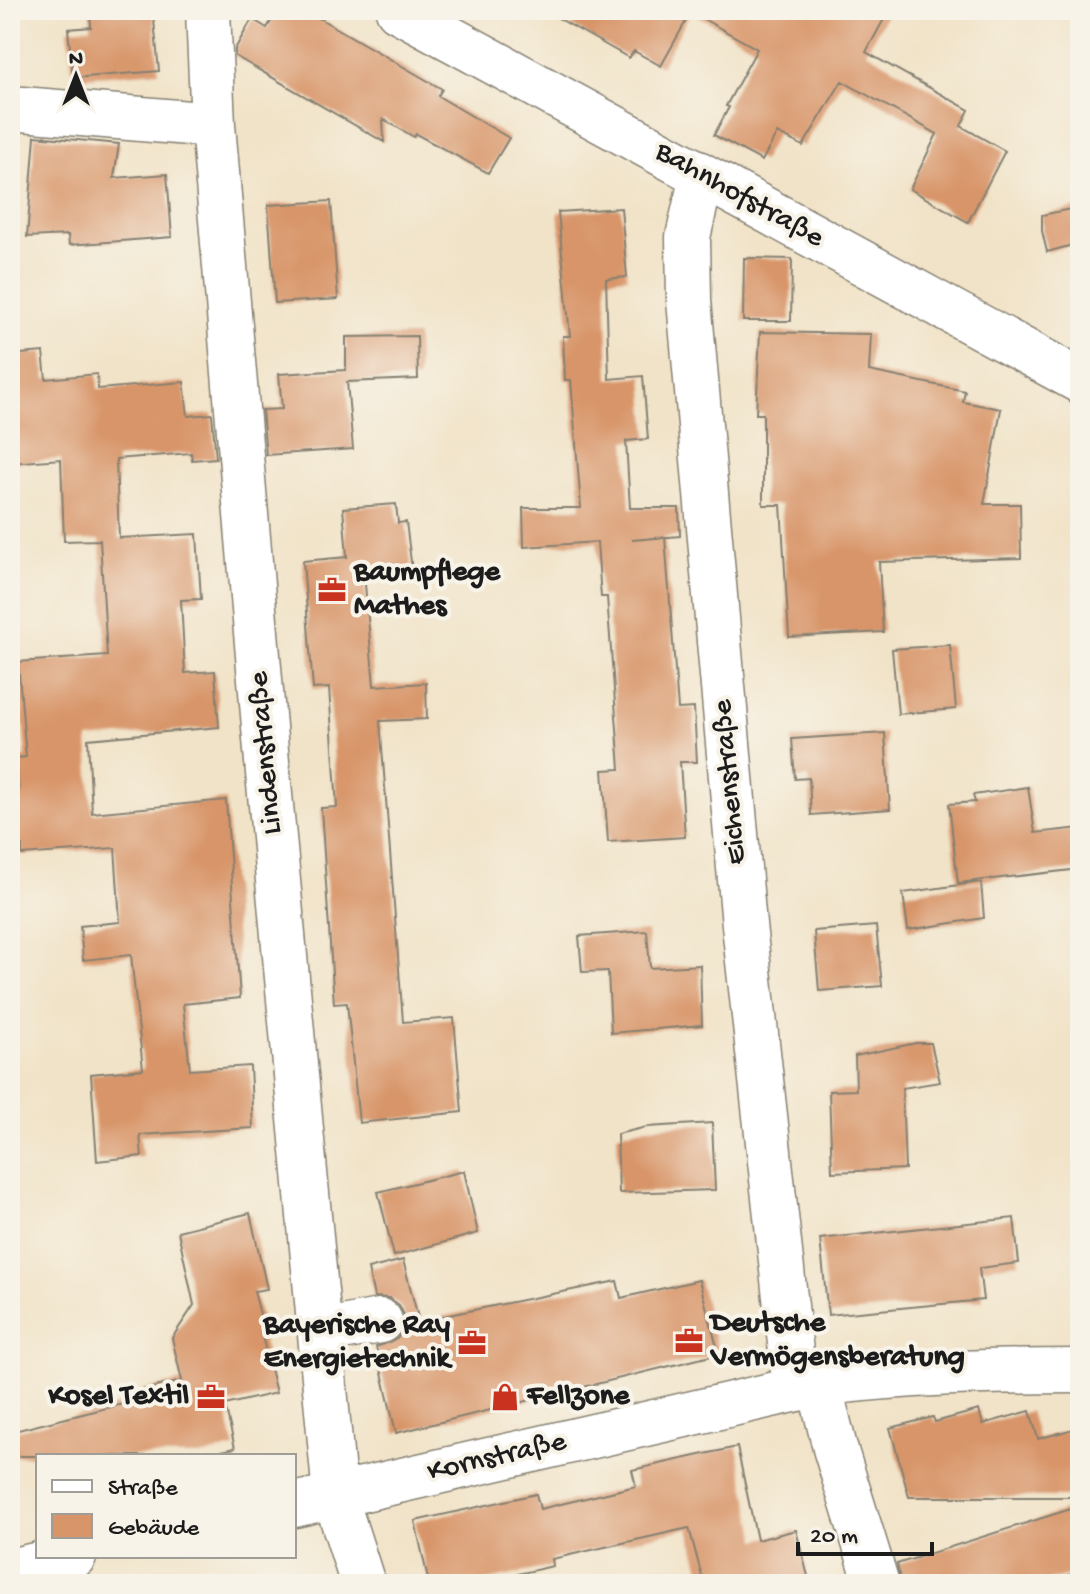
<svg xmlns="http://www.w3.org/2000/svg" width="1090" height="1594" font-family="'Gochi Hand',sans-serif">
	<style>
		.building { fill: #d89569 }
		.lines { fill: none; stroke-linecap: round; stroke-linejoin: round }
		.minor-casing { stroke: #868072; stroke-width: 47 }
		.minor { stroke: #fff; stroke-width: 44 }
		.labels { text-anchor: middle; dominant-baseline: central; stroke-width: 8; stroke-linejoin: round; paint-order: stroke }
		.street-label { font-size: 30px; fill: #1c1c1c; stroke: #f7f3e8 }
		.poi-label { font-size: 30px; font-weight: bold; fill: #1c1c1c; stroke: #f7f3e8; text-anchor: start }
	</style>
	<rect width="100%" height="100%" fill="#f7f3e8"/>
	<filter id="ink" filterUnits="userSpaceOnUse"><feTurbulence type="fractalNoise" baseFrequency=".0125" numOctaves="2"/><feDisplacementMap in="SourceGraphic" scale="16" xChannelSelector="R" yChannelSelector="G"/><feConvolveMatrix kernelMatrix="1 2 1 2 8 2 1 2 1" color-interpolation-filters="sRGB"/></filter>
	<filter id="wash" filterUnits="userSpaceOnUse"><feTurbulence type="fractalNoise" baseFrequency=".006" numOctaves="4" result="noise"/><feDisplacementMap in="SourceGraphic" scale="32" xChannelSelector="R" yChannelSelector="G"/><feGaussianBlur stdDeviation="1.8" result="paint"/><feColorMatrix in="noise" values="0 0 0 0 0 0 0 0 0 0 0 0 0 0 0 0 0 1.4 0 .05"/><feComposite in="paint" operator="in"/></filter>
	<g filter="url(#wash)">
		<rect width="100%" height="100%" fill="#f1e3c8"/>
		<g id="blocks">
			<!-- building -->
			<path class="building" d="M90 10H153L159 71 73 78 68 29 91 27Z
				M278 10H305L442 89 438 96 509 138 488 173 416 134 414 137 383 119 384 142 235 56V49L252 19 267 28Z
				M544 10H889L866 52 969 110 961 126 1005 151 968 222 910 189 937 134 842 81 803 146 777 133 762 161 714 135 729 107 726 106 757 49 691 12 661 66 634 51 629 58Z
				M35 136 119 144 114 178 167 174 172 237 69 245 68 235 27 237Z
				M331 201 338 299 275 303 268 205Z
				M1080 207V243L1047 252 1042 231V215Z
				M621 208 627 277 606 279 609 379 643 376 648 439 626 441 630 508H679L680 536 632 540 665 537 678 709 694 708 697 762H680L685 837 608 842 603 770 620 769 607 597H601L597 542 524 547 523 508H581L571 380H565L563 336H570L558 212Z
				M744 258 792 259 791 321H743Z
				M760 332 871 334 869 371 965 391 963 402 1001 409 984 504H1020L1021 558 879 562 883 632 789 637 781 505H763V414H756Z
				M417 336 418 379 347 382 353 449 266 455 262 410 282 409 279 374 346 370V337Z
				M43 352 46 379 97 374 98 389 184 382 188 416 212 414 216 458 192 460 191 453 116 459 119 538 197 534 201 599 181 600 185 673 215 671 219 727 88 739 92 813 226 800 240 998 183 1004 190 1070 250 1066 253 1128 140 1135 142 1156 97 1161 91 1074 143 1069 131 955 83 960 80 926 120 922 115 848 22 855V846L10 847V793L19 792 16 758 26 757 18 662 107 656 100 540 64 541 61 459 10 463V355Z
				M396 504 398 523 406 522 412 570 364 573 374 686 426 683 427 719 380 721 403 1022 454 1018 462 1112 359 1123 347 1003 334 1004 321 808 337 807 329 688 313 689 303 561 347 557 343 508Z
				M950 645 956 709 898 714 892 649Z
				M885 733 890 809 811 815 809 778 795 779 792 739Z
				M1028 787 1035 833 1080 828V869L958 883 949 804 975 802 973 795Z
				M981 882 984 918 908 930 903 893Z
				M876 926 882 986 819 991 814 931Z
				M647 931 650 968 700 965 702 1025 611 1033 608 971 582 972 579 936Z
				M916 1043H931L940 1082 902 1088 905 1169 832 1172 829 1091 856 1090 855 1056Z
				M712 1123 715 1190 619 1193 617 1134 647 1127Z
				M464 1171 478 1233 394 1256 378 1192Z
				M250 1213 267 1289 254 1291 264 1330 261 1332 276 1393 225 1405 235 1448 200 1456H10V1432L131 1402 129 1393 182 1381 172 1338 194 1305 178 1231Z
				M1014 1218 1019 1263 979 1268 983 1300 828 1315 820 1239Z
				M403 1260 419 1321 617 1281 621 1298 699 1280 719 1354 396 1433 376 1347 397 1339 403 1330 405 1317 399 1305 389 1298 374 1297 368 1269Z
				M979 1410 983 1424 1030 1411 1038 1439 1080 1427V1497H909L890 1428 933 1417 935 1422Z
				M737 1447 757 1540 796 1530 810 1584H704L689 1528 552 1559 553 1566 473 1584H429L415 1521 536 1494 540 1509 636 1486 632 1470Z
				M1080 1506V1572L1037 1584H901L897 1564Z"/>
		</g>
	</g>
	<g filter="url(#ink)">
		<use href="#blocks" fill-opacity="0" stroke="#868072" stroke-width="2"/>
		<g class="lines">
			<defs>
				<path id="minor" d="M208 10 213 125 267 762 335 1496 363 1584
					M398 10 1080 381
					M10 108 213 125
					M702 176 688 237 689 300 744 925 795 1388
					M320 1332 380 1321
					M819 1384 835 1448 877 1584
					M294 1505 819 1384C906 1373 992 1371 1080 1371
					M10 1571 74 1556"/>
			</defs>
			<!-- minor casing -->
			<use href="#minor" class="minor-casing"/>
			<!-- minor -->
			<use href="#minor" class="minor"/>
		</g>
	</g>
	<!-- icons -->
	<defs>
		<symbol id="office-bare" viewBox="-9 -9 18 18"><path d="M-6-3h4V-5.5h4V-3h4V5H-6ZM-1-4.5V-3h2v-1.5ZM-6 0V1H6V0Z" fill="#c8321e" stroke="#f7f3e8" stroke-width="2.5" paint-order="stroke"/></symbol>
		<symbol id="shop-bare" viewBox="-9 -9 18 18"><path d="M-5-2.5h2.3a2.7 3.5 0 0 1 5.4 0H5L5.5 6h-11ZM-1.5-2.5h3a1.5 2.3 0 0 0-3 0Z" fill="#c8321e" stroke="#f7f3e8" stroke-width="2.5" paint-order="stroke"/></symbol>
	</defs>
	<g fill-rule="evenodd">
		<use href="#office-bare" x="312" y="570" width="40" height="40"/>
		<use href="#office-bare" x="669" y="1321" width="40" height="40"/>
		<use href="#office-bare" x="452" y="1323" width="40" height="40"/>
		<use href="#office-bare" x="191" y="1377" width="40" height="40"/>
		<use href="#shop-bare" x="485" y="1377" width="40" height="40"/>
	</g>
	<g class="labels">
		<!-- street labels -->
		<g class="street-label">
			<text transform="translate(739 196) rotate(29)">Bahnhofstraße</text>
			<text transform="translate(267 753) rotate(-95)">Lindenstraße</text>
			<text transform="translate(731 782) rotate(-95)">Eichenstraße</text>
			<text transform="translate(497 1458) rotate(-13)">Kornstraße</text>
		</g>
		<!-- poi labels -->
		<g class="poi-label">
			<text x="354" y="573">Baumpflege<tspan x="354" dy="34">Mathes</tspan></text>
			<text x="711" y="1324">Deutsche<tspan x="711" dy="34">Vermögensberatung</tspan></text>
			<text x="450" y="1326" text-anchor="end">Bayerische Ray<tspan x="450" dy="34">Energietechnik</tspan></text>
			<text x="189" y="1397" text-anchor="end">Kosel Textil</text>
			<text x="527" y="1397">Fellzone</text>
		</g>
	</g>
	<!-- margin -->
	<rect width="1090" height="1594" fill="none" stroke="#f7f3e8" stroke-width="40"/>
	<!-- legend -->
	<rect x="36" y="1454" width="260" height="104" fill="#f7f3e8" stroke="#9f9d96" stroke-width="2"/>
	<rect x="52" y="1480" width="40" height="12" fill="#ffffff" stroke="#9f9d96" stroke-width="2"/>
	<text x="108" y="1494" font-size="24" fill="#1c1c1c">Straße</text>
	<rect x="52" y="1514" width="40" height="24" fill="#d89569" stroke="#9f9d96" stroke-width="2"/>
	<text x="108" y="1534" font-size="24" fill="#1c1c1c">Gebäude</text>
	<!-- north arrow -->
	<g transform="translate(76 76)" stroke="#f7f3e8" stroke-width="6" paint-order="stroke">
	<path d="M0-6L14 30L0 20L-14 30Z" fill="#1c1c1c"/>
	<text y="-12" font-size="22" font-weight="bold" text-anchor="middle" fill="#1c1c1c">N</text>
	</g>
	<!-- scale -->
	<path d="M798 1542v12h134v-12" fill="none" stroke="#1c1c1c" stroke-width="4"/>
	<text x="810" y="1542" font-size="24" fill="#1c1c1c" stroke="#f7f3e8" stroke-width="6" paint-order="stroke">20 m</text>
</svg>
